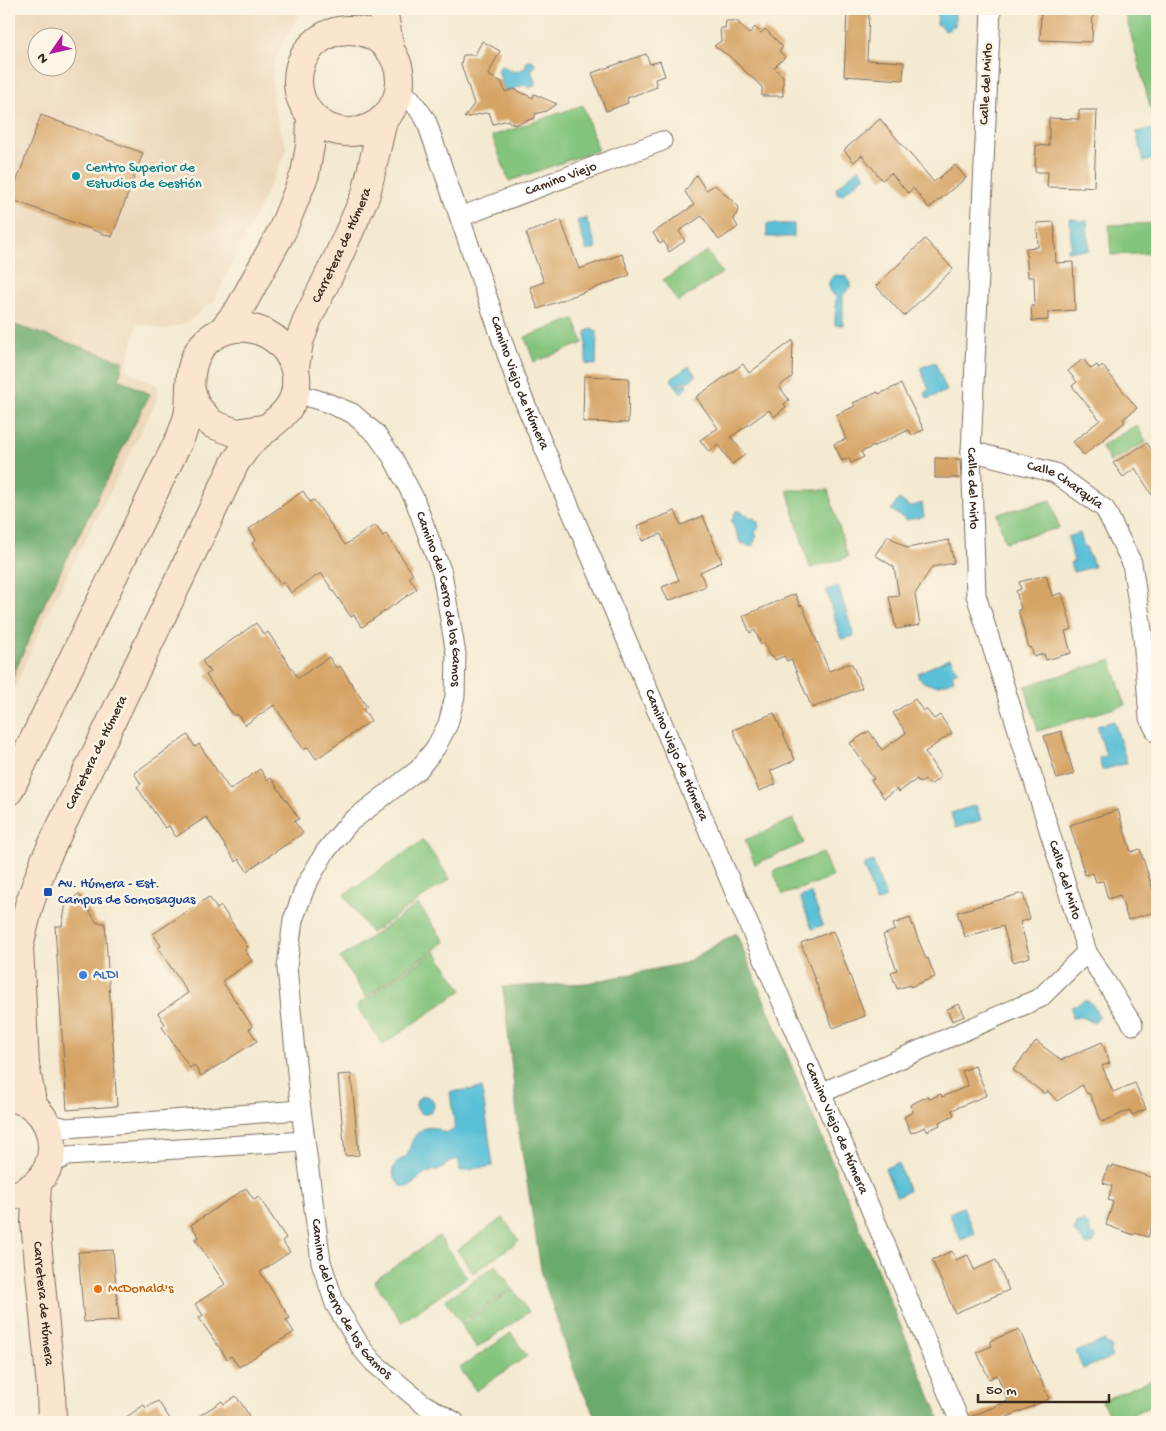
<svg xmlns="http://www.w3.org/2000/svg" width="1166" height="1431" font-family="'Gochi Hand',sans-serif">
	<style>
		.built { fill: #ecd7ba; fill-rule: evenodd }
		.green { fill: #83c57d; stroke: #5f784e }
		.forest { fill: #6aaa6c; stroke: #526a45 }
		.water { fill: #5ac0d8; stroke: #4a757b }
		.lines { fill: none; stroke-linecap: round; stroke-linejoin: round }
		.stream { stroke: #5ac0d8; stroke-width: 5 }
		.building { fill: #d5a363 }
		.street-casing { stroke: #7c6d5d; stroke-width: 21 }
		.secondary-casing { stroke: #7c6d5d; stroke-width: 30 }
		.street { stroke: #fff; stroke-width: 19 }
		.secondary { stroke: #fbe5cf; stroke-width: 28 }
		.culture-dot { fill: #0f9aa8; stroke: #fcf5e5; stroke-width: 2 }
		.transit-dot { fill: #1a4fb4; stroke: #fcf5e5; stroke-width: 2 }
		.shop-dot { fill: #3f7fe0; stroke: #fcf5e5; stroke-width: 2 }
		.food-dot { fill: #e8710a; stroke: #fcf5e5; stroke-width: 2 }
		.labels { text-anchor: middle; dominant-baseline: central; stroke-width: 5; stroke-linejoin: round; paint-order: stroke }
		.street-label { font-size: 14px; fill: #3b2a1e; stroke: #fcf5e5 }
		.culture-label { font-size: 14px; fill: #0d838f; stroke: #fcf5e5; text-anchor: start }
		.transit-label { font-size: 14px; fill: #164399; stroke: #fcf5e5; text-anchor: start }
		.shop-label { font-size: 14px; fill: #366cbe; stroke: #fcf5e5; text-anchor: start }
		.food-label { font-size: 14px; fill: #c56008; stroke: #fcf5e5; text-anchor: start }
	</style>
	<rect width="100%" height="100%" fill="#fcf5e5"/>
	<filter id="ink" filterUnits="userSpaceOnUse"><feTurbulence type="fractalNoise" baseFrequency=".02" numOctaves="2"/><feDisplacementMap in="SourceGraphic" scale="10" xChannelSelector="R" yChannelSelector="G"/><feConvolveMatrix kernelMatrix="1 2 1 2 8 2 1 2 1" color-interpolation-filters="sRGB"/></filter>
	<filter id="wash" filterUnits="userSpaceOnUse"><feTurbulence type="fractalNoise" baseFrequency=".0096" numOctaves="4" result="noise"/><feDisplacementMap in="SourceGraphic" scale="20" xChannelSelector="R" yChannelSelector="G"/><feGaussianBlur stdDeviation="1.12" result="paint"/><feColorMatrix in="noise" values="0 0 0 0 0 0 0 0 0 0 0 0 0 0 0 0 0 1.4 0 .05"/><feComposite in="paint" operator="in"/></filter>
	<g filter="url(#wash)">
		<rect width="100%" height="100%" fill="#f4ead1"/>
		<!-- built -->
		<path class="built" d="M9 9H302L278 53 273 66 272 100 287 150 214 301 186 323 164 330 138 323 127 363V370L158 386V398L46 616 9 700ZM38 38H68V68H38Z"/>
		<!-- green -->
		<path class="green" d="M1124 9H1157V132Z
			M583 105 598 150 509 181 492 136Z
			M1157 223V253L1111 255 1109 225Z
			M707 251 722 273 678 302 663 280Z
			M574 319 583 343 534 362 525 337Z
			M1137 425 1146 442 1110 462 1101 446Z
			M787 490H828L848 557 810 568Z
			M1051 500 1059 528 1005 542 997 514Z
			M1111 660 1125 705 1038 731 1025 686Z
			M793 819 804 843 755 864 745 840Z
			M423 840 450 879 371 933 344 895Z
			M823 853 832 877 783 895 773 871Z
			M418 904 445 942 366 997 340 958Z
			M435 951 462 990 383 1045 356 1006Z
			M503 1218 519 1241 473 1273 457 1250Z
			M439 1236 467 1277 402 1322 374 1281Z
			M496 1265 512 1288 461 1323 445 1300Z
			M513 1289 529 1312 477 1348 461 1325Z
			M511 1333 527 1356 476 1391 460 1368Z
			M1150 1380 1157 1398V1404L1112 1422 1102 1401Z"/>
		<!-- forest -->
		<path class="forest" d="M9 323 123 361 119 379 150 394 47 598 9 685Z
			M736 933 941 1422H598L578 1382 542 1275 519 1133 503 987 587 983 685 963Z"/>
		<!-- water -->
		<path class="water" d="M938 9H955V26H952L950 29 945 31 939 25H937Z
			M529 60H532L535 63V67L531 70 536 85 529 88 525 85 505 92 498 71 501 65 514 72 526 68V62Z
			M1151 129 1157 158 1144 162 1136 132Z
			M859 168 865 176 842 195 837 193 836 188Z
			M586 218 597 248 587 251 577 221Z
			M1070 219H1077L1078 221H1087L1089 250 1067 251V248H1071Z
			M767 224H794V237H767Z
			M836 275 845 276 850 283V288L843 295V325H835L836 296 830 292C827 284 829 279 836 275Z
			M592 328 597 331 596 365 586 364V333L588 330Z
			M935 362 947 391 927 399 925 392 929 390 920 368Z
			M689 366 696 376 687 382 685 380 679 384 680 386 685 382 687 386 681 393 671 379Z
			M899 499 910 507 922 503 924 517 906 520 891 510Z
			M737 511H741L745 515 747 514 750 518H754L758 522 759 528 755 532 757 537 755 538V541L752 546H748L744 543 741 544 731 520 734 519V514Z
			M1080 533 1084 547 1086 546 1089 557H1091L1094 567 1073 572 1070 563 1074 562 1068 537Z
			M838 586 854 636 841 639 826 590Z
			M950 658 958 671 952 674 954 679C943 687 927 688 918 677V673Z
			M1114 721 1127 763 1102 770 1099 758 1106 756 1097 726Z
			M976 805 981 820 955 828 951 813Z
			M873 861 886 898 876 902 863 865Z
			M811 893 823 925 812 929 800 897Z
			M1085 1000C1093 1002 1095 1009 1099 1016L1094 1023 1082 1017 1072 1018 1071 1007Z
			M482 1088 493 1166 460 1171 459 1162 456 1159 448 1162 443 1168 423 1174 410 1187 401 1186 394 1178 393 1169 397 1162 408 1155C410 1142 418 1124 435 1128 438 1129 443 1132 446 1133L455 1128 450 1092Z
			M416 1105a9 9 0 1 1 18 0a9 9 0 1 1-18 0Z
			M898 1163 909 1191 896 1196 885 1168Z
			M963 1207 975 1234 961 1240 949 1213Z
			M1084 1221 1088 1225 1092 1235H1095L1097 1237 1094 1239V1243L1087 1245 1085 1244C1082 1238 1077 1237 1074 1231L1077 1224Z
			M1105 1340 1107 1345H1110L1112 1349 1110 1352 1112 1357 1083 1369 1076 1352Z"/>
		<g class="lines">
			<!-- stream -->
			<path class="stream" d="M1154 9 1157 20"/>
		</g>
		<g id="blocks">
			<!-- building -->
			<path class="building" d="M1041 9H1088V10H1093L1092 42 1040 40Z
				M847 12 869 13 867 60 904 62 903 80 844 76Z
				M726 21H737L749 34 755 27 761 33 765 29 783 47 779 51 785 57 774 68 783 76V96H762V87L728 55 714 46 721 41 720 28H725Z
				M482 41 500 51 488 75 502 82 505 92 514 89 533 98 534 94 557 104 546 111 535 114V118L514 125 512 122 510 123 508 120 493 124 489 112 464 118 474 104 461 64 463 55H475Z
				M646 54 650 64 660 61 665 76 655 79 657 87 627 98 628 103 606 111 592 73Z
				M1079 110H1097L1094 187 1083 186V188L1047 187 1048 172H1035L1036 145 1049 146V118L1079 119Z
				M41 115 143 153 112 237 10 199Z
				M880 119 934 182 955 165 966 178 929 208 913 188 908 193 891 173 882 180 862 155 854 162 844 150Z
				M696 175 706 190 715 185 739 207 734 220 738 227 719 240 702 216 679 231 685 241 669 252 664 241 660 244 653 233 694 205 685 192Z
				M561 220 579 269 622 254 630 275 538 309 530 287 544 282 526 233Z
				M1054 222 1056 263 1073 262 1075 310 1048 312V320L1032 321 1031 306H1035L1034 277H1028L1026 248 1038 247 1037 223Z
				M925 239 953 269 904 316 876 286Z
				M793 340 792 377 779 386 789 400 784 404 786 407 774 417 769 410 731 437 745 455 732 464 718 445 709 452 700 440 718 428 696 397 743 364 749 373Z
				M1083 359 1091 369 1097 365 1099 368 1102 365 1137 408 1123 419 1125 422 1084 455 1073 442 1100 420 1072 386 1077 382 1068 371Z
				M584 376 629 378 628 423 583 422Z
				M901 384 924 430 912 435 909 430 861 452 864 457 851 463 849 458 842 461 834 444 846 439 836 415 855 406 853 403 878 392 879 394Z
				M1147 443 1157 458V503L1135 468 1123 477 1113 463Z
				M935 458 960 459 961 478H935Z
				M303 491 310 502 314 500 345 545 375 525 383 536 386 534 413 574 409 577 417 589 362 627 354 615 351 617 321 573 291 593 284 582 280 584 252 543 256 540 249 529Z
				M675 511 681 525 703 516 722 562 700 572 706 586 668 601 662 587 679 580 661 534 642 541 637 526Z
				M888 536 907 548 949 540 954 563 932 567 915 594 920 625 896 629 889 597 899 596 894 567 875 555Z
				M1046 575 1052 596 1062 593 1072 629 1065 631 1071 653 1046 660 1044 654 1034 657 1031 647 1029 648 1018 610 1021 609 1016 591 1021 589 1019 582Z
				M795 594 800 606 802 605 829 671 847 664H852L862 688 812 708 791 659 787 661 784 656 775 660 773 656 770 657 764 643 761 645 755 630 750 633 743 616Z
				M256 623 264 635 268 632 298 678 329 657 336 668 340 666 367 707 363 709 371 721 316 759 308 747 304 750 274 705 245 725 237 714 234 716 206 675 210 672 202 661Z
				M915 699 923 711 926 709 934 719 940 715 952 733 925 752 941 777 930 785 926 780 920 783 917 779 899 792 897 789 884 798 871 780 874 779 850 743 869 731 882 750 906 733 893 713Z
				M774 713 795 760 770 771 776 784 759 791 733 730Z
				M1061 731 1074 774 1057 779 1044 736Z
				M188 735 195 747 199 744 230 790 260 769 267 780 271 778 299 819 294 821 303 833 247 871 239 859 236 862 206 817 176 837 169 826 165 828 137 787 141 784 134 773Z
				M1118 810 1131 852 1140 849 1157 903V911L1128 920 1120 895 1108 899 1103 881 1096 882 1093 873 1085 875 1070 825Z
				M1023 893 1030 919 1020 922 1030 957 1013 962 1003 926 965 937 957 912Z
				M79 894 97 923H105L117 1106 67 1110 55 926H62L66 903Z
				M209 897 217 909 221 906 248 947 245 950 252 961 222 981 253 1027 249 1029 257 1041 201 1076 194 1065 190 1068 162 1027 165 1024 158 1013 188 993 158 948 161 946 153 934Z
				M910 918 926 959 928 958 935 977 910 987V985L897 989 891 972 897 970 883 935 895 930 893 924Z
				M833 931 865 1016 833 1028 801 943Z
				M959 1004 965 1016 952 1021 947 1009Z
				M1036 1041 1061 1060 1102 1042 1110 1063 1102 1066 1113 1092 1135 1083 1146 1109 1132 1115 1130 1110 1102 1122 1089 1093 1087 1094 1082 1085 1057 1101 1048 1091 1045 1094 1013 1070Z
				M975 1066 987 1095 952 1110 954 1115 939 1122 940 1125 927 1131 925 1127 911 1133 904 1117 913 1112 910 1105 928 1096 930 1099 941 1094 942 1097 968 1086 962 1071Z
				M351 1074 359 1155 345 1156 338 1075Z
				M1113 1165 1157 1179V1208L1148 1237 1135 1233 1134 1235 1106 1225 1113 1202 1108 1200 1112 1186 1103 1183 1108 1166 1112 1168Z
				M246 1188 254 1200 259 1197 286 1238 282 1241 290 1252 260 1272 290 1318 286 1320 294 1332 239 1367 231 1356 227 1359 199 1318 203 1315 195 1304 225 1284 195 1239 199 1237 191 1225Z
				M113 1250 119 1320 84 1322 78 1252Z
				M952 1251 956 1260 968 1255 974 1270 996 1260 1009 1290 955 1313 932 1260Z
				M1019 1329 1049 1399 996 1422H971L970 1417 1008 1401 997 1375 989 1379 977 1352 992 1346 990 1341Z
				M236 1396 249 1415 239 1422H190L222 1401 224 1404Z
				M158 1401 172 1422H119L144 1405 146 1408Z"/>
		</g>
	</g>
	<g filter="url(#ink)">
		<use href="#blocks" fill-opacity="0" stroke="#7c6d5d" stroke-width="1"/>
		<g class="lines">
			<defs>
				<g id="street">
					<path id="s1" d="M991 9 971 451 976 595 1087 952 1133 1025"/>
					<path id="s2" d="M400 92 411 99 426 120 519 389 855 1172 960 1422"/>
					<path id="s3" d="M460 217 662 141"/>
					<path id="s4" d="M295 393 325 402 352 413 376 434 393 458 414 498 442 573 456 654 455 696 448 724 436 747 419 769 349 823 325 852 306 885 293 920 287 967 299 1094 321 1262 335 1304 362 1349 374 1363 423 1404 455 1422"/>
					<path id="s5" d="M971 451 1055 473 1105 509 1132 563 1143 637 1149 718 1157 733"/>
					<path d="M821 1093 1040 998 1087 952"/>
					<path d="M47 1123 66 1128 300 1110"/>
					<path d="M49 1165 67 1156 305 1141"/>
				</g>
				<g id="secondary">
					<path d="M383 9 390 49"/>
					<circle cx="349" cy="81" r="51"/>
					<path d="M222 331 239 310 282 231 305 174 310 146 311 117"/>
					<path id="s6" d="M295 367 299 342 308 318 338 257 366 194 383 120"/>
					<path d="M190 387 196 406 212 424 237 433 268 428"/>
					<path d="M9 791 181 436C184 428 188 419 189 410 191 389 187 363 203 345 240 305 306 340 295 393 290 416 265 427 250 443 245 448 241 455 236 461L45 860 29 905 19 947 25 1065 33 1107"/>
					<path d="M9 1097C18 1099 27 1101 34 1107 60 1131 58 1172 27 1190 20 1194 16 1196 9 1196"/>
					<path id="s7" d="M37 1184 35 1222 51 1387 52 1422"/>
				</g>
			</defs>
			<!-- street casing -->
			<use href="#street" class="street-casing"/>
			<!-- secondary casing -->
			<use href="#secondary" class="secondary-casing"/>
			<!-- street -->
			<use href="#street" class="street"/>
			<!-- secondary -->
			<use href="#secondary" class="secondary"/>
		</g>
	</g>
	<!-- markers -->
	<circle class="culture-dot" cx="76" cy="176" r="5"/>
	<rect class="transit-dot" x="43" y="887" width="10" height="10" rx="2.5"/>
	<circle class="shop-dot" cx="83" cy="975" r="5"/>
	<circle class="food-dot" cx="98" cy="1289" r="5"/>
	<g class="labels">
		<!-- street labels -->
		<g class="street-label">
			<text transform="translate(987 84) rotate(-87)">Calle del Mirlo</text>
			<text stroke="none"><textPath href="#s3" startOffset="108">Camino Viejo</textPath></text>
			<text stroke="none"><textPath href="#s6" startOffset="131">Carretera de Húmera</textPath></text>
			<text stroke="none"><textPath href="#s2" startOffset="318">Camino Viejo de Húmera</textPath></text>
			<text stroke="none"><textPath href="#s5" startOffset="101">Calle Charquía</textPath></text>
			<text stroke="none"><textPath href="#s1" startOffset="480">Calle del Mirlo</textPath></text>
			<text stroke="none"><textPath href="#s4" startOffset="272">Camino del Cerro de los Gamos</textPath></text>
			<text transform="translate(97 753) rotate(-64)">Carretera de Húmera</text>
			<text stroke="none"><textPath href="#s2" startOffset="722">Camino Viejo de Húmera</textPath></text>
			<text stroke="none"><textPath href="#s1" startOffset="885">Calle del Mirlo</textPath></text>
			<text stroke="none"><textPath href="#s2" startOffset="1128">Camino Viejo de Húmera</textPath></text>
			<text stroke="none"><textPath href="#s4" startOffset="1046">Camino del Cerro de los Gamos</textPath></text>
			<text stroke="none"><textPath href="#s7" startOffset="120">Carretera de Húmera</textPath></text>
		</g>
		<!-- culture labels -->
		<g class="culture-label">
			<text x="86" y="168">Centro Superior de<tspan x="86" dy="16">Estudios de Gestión</tspan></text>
		</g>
		<!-- transit labels -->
		<g class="transit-label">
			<text x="58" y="884">Av. Húmera - Est.<tspan x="58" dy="16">Campus de Somosaguas</tspan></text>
		</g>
		<!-- shop labels -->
		<g class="shop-label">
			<text x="93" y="975">ALDI</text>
		</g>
		<!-- food labels -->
		<g class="food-label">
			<text x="108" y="1289">McDonald's</text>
		</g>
	</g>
	<!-- margin -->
	<rect width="1166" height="1431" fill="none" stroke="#fcf5e5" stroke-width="30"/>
	<!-- north arrow -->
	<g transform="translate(52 52) rotate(236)"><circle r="24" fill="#fcf5e5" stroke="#afa495"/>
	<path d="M0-4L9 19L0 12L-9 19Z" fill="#b5179e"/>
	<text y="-8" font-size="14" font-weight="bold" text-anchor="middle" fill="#3b2a1e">N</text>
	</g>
	<!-- scale -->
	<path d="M978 1394v8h131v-8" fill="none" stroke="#3b2a1e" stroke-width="2.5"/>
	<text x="986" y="1394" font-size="15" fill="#3b2a1e" stroke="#fcf5e5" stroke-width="4" paint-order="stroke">50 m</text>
</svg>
